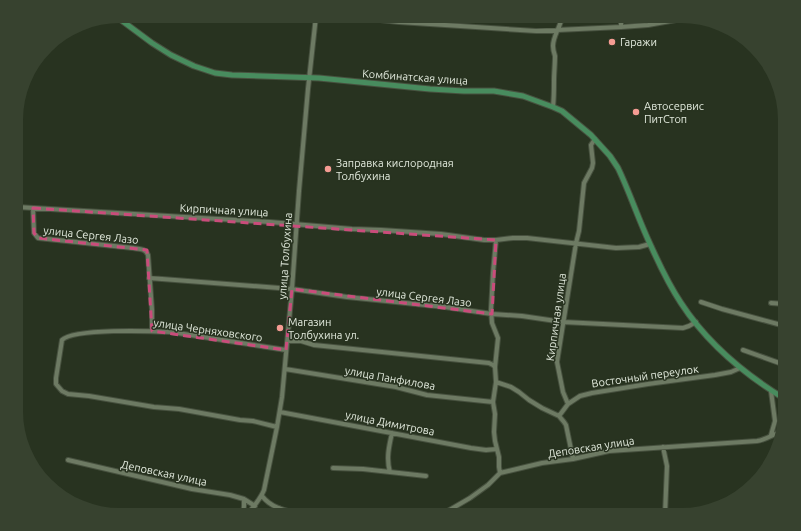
<svg xmlns="http://www.w3.org/2000/svg" width="801" height="531" font-family="Ubuntu,sans-serif">
	<style>
		.lines { fill: none; stroke-linecap: round; stroke-linejoin: round }
		.minor-casing { stroke: #47513f; stroke-width: 6 }
		.major-casing { stroke: #47513f; stroke-width: 7 }
		.minor { stroke: #6d7a63; stroke-width: 4 }
		.major { stroke: #488c5e; stroke-width: 5 }
		.marked { fill: none; stroke: #ca4c7b; stroke-width: 3; stroke-dasharray: 8 5; stroke-linejoin: round }
		.poi-dot { fill: #f59c93; stroke: #283320; stroke-width: 1.5 }
		.labels { text-anchor: middle; dominant-baseline: central; stroke-width: 3; stroke-linejoin: round; paint-order: stroke }
		.poi-label { font-size: 11px; fill: #e1e9dc; stroke: #283320; text-anchor: start }
		.street-label { font-size: 11px; fill: #e1e9dc; stroke: #283320 }
	</style>
	<rect width="100%" height="100%" fill="#283320"/>
	<g class="lines">
		<defs>
			<path id="minor" d="M343 16 399 22 536 31 621 27 648 25 687 18
				M621 27V16
				M553 107C554 97 554 91 554 81 554 73 555 64 555 56 554 53 553 49 553 46 553 35 561 27 562 16
				M595 139 591 145 593 163 592 168 584 183 579 231 576 243 557 362 563 392 568 404 580 396 592 393 648 384 715 375 731 372 740 368
				M17 207 270 222 352 229 381 230 441 234 484 240H496L513 238H527L616 248 639 247 650 244
				M33 208 34 233 38 238 133 248C139 249 145 248 148 255L152 310V331
				M496 240 493 273 491 310 492 323 498 338 495 367 496 382 493 402 495 414 494 432 495 441 499 457V467L500 473
				M149 278 292 289 347 297 445 307 492 314 522 316 563 322 683 328 689 326 696 322
				M701 302 722 309 785 326
				M771 303 785 304
				M288 341H301L314 345 489 363 493 365 495 367
				M743 350 785 365
				M285 369 396 387 427 395 493 402
				M496 382 511 387 519 392 529 400 542 408 559 416
				M771 391 775 421 771 435
				M568 404 559 416 564 422 566 425 573 459
				M280 412 471 448 486 450 497 449
				M277 427 253 421 240 420 179 409 154 407 89 396 68 394 62 391 56 384V378L62 340C74 328 151 331 171 332L286 350
				M663 447 667 466 665 515
				M68 460 192 489 230 495 244 499 255 506
				M333 468 363 469 426 476
				M390 472C386 459 389 446 392 433
				M262 496C272 509 288 511 303 515
				M243 515 244 506V499
				M247 515C253 507 260 500 264 490L277 427 282 397 292 289 299 191 308 89 316 16
				M279 515V508
				M322 515 327 514 331 515
				M441 515 470 498 488 485 500 473 542 463 573 459 609 451 757 441C765 440 772 435 780 432"/>
			<path id="major" d="M117 17 152 43 171 55 194 66 215 73 232 75 319 78 430 89 464 91H494L523 96 553 107 562 111 591 135 610 156 618 168C630 193 639 221 651 246 660 266 669 285 681 303 707 343 744 374 785 399"/>
		</defs>
		<!-- minor casing -->
		<use href="#minor" class="minor-casing"/>
		<!-- major casing -->
		<use href="#major" class="major-casing"/>
		<!-- minor -->
		<use href="#minor" class="minor"/>
		<!-- major -->
		<use href="#major" class="major"/>
	</g>
	<!-- marked area -->
	<path class="marked" d="M33 208 496 240 492 314 292 289 286 350 152 331 147 250 38 238 34 233Z"/>
	<!-- markers -->
	<g class="poi-dot">
		<circle cx="612" cy="42" r="4"/>
		<circle cx="636" cy="112" r="4"/>
		<circle cx="328" cy="169" r="4"/>
		<circle cx="280" cy="328" r="4"/>
	</g>
	<g class="labels">
		<!-- poi labels -->
		<g class="poi-label">
			<text x="620" y="42">Гаражи</text>
			<text x="644" y="106">Автосервис<tspan x="644" dy="13">ПитСтоп</tspan></text>
			<text x="336" y="163">Заправка кислородная<tspan x="336" dy="13">Толбухина</tspan></text>
			<text x="288" y="322">Магазин<tspan x="288" dy="13">Толбухина ул.</tspan></text>
		</g>
		<!-- street labels -->
		<g class="street-label">
			<text transform="translate(415 77) rotate(4)">Комбинатская улица</text>
			<text transform="translate(224 210) rotate(3)">Кирпичная улица</text>
			<text transform="translate(91 235) rotate(6)">улица Сергея Лазо</text>
			<text transform="translate(285 256) rotate(-86)">улица Толбухина</text>
			<text transform="translate(424 297) rotate(7)">улица Сергея Лазо</text>
			<text transform="translate(556 317) rotate(-82)">Кирпичная улица</text>
			<text transform="translate(208 330) rotate(8)">улица Черняховского</text>
			<text transform="translate(645 376) rotate(-8)">Восточный переулок</text>
			<text transform="translate(390 378) rotate(10)">улица Панфилова</text>
			<text transform="translate(390 423) rotate(11)">улица Димитрова</text>
			<text transform="translate(591 447) rotate(-9)">Деповская улица</text>
			<text transform="translate(164 473) rotate(12)">Деповская улица</text>
		</g>
	</g>
	<!-- crop -->
	<path d="M0 0H801V531H0ZM120 23H681A97 97 0 0 1 778 120V411A97 97 0 0 1 681 508H120A97 97 0 0 1 23 411V120A97 97 0 0 1 120 23Z" fill="#37422f" fill-rule="evenodd"/>
</svg>
